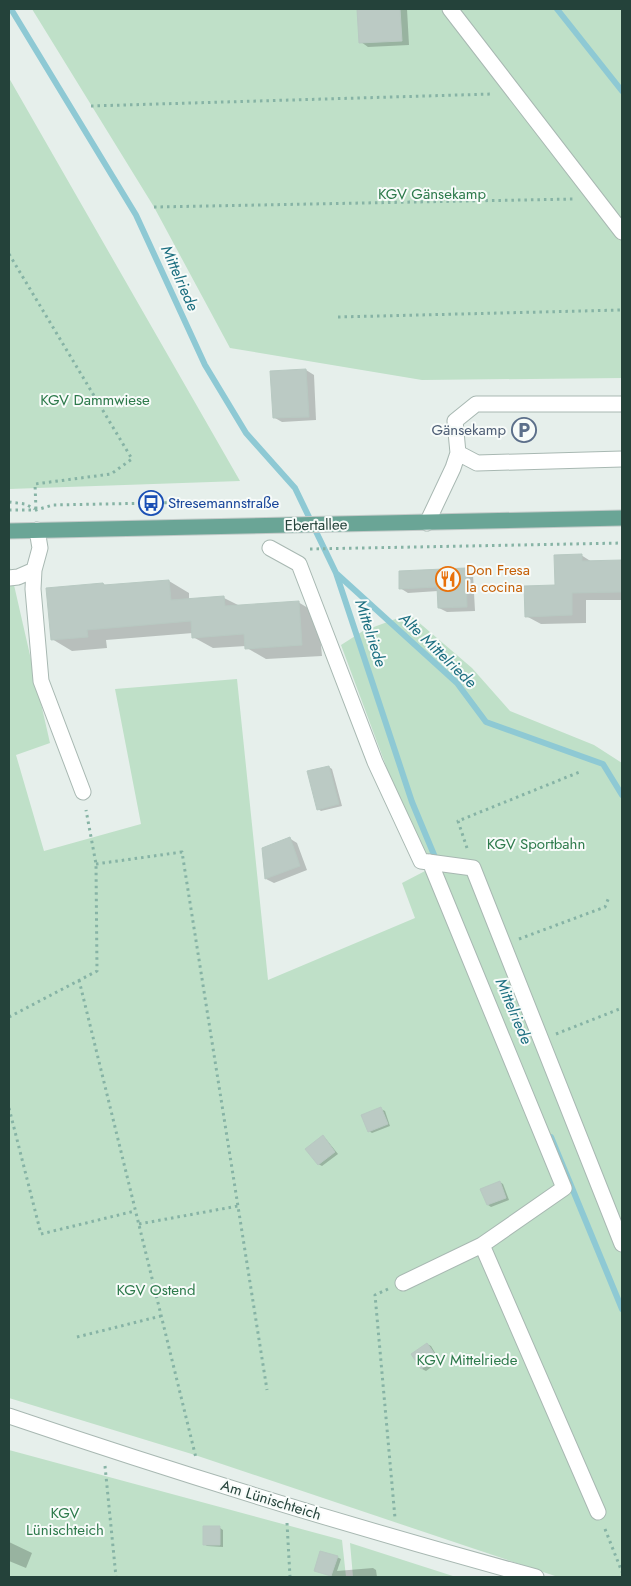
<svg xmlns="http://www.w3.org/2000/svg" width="631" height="1586" font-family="Jost,sans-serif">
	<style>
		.green { fill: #bfe0c8 }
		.shadow { fill: #0003 }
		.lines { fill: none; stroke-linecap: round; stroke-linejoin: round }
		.stream { stroke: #8ec9d4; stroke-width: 6 }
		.building { fill: #bbcac4; stroke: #b8c9c2 }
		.minor-casing { stroke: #a8b8b2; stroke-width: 17 }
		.major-casing { stroke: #c2cac8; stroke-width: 17 }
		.path { stroke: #86b3a5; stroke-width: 3; stroke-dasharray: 2.5 4; stroke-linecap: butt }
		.minor { stroke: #fff; stroke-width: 15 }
		.major { stroke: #6aa596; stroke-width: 15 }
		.labels { text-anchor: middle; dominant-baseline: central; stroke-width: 4; stroke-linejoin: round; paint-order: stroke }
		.park-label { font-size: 15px; fill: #2d7a4b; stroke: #f7fbf9 }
		.service-label { font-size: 15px; fill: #4e5e75; stroke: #f7fbf9; text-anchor: end }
		.transit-label { font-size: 15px; fill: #164399; stroke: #f7fbf9; text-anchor: start }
		.street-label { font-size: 15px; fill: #24423a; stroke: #f7fbf9 }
		.food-label { font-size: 15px; fill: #c56008; stroke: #f7fbf9; text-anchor: start }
		.water-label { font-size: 16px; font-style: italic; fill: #1c6f80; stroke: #f7fbf9 }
	</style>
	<rect width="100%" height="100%" fill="#e6efeb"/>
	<!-- green -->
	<path class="green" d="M32 9H622V378L422 380 230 348 154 207Z
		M9 78 240 481 9 489Z
		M9 563 50 743 16 755 44 851 141 824 115 689 237 679 268 980 415 918 402 883 425 871 341 645 363 631 409 614 472 668 510 711 594 745 622 763V1577H558L195 1455 9 1398Z
		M9 1450 342 1540 346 1577H9Z
		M350 1543 456 1577H353Z"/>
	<!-- shadow -->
	<path class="shadow" d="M359 9H407L409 45 368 47 361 42Z
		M306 370 314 375 316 420 282 422 275 418Z
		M581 555 592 562 622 561V600H586V623L541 624 526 616 556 586Z
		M465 569 473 574 475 611 447 612 439 608 438 591 408 593 400 588Z
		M169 581 189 593V600L224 598 240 606 298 602 318 614 322 656 266 659 247 648 246 646 213 648 193 637V633L106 640 107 648 72 651 52 639 103 584 107 586Z
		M329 767 332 769 342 806 321 811 318 809Z
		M289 838 297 843 307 870 274 883 266 879Z
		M381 1109 385 1111 390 1126 372 1133 369 1131Z
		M323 1137 326 1139 338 1154 322 1166 318 1164Z
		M500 1182 503 1184 509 1200 491 1207 488 1205Z
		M427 1344 431 1346 440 1361 426 1371 422 1369 413 1354Z
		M220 1528 223 1530V1547L207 1546 204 1544Z
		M9 1542 32 1553 26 1568 9 1561Z
		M337 1557 341 1559 337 1571 373 1568 376 1570 377 1577H336L319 1572Z"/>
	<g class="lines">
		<!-- stream -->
		<path class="stream" d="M11 9 136 215 205 365 246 433 295 488 336 573 412 802 437 862
			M557 9 622 91
			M337 574 457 683 486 722 603 764 622 795
			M551 1137 622 1309"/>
	</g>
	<!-- building -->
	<path class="building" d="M357 9H400L402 41 359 43Z
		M306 369 309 417 273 418 270 371Z
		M582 554V561L622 560V592L572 593V615L525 617 524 586 555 585 554 555Z
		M466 568 467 607 438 608 437 587 399 589V571Z
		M169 580 171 600 224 596 225 606 299 601 302 645 245 649 244 634 192 638 191 621 87 630 88 637 51 640 46 588 103 583 104 585Z
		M329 766 339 804 317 810 307 771Z
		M290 837 300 866 265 879 262 848Z
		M381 1107 388 1124 368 1132 361 1115Z
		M323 1135 335 1152 318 1165 305 1149Z
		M500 1181 506 1198 487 1205 480 1189Z
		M427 1343 438 1359 421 1369 411 1354Z
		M203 1526H220V1545H203Z
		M320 1551 338 1556 331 1576 314 1571Z"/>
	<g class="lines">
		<defs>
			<path id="minor" d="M450 9 622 232
				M622 404H476L455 421 458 453 477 463 622 459
				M427 523 453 468 458 453
				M270 548 299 564 375 762 421 861 473 868 622 1244
				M34 570 33 589 41 681 83 792
				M9 578 18 577 34 570 40 548 37 530
				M482 1245 598 1512
				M403 1283 482 1245 564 1188 430 862
				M9 1416C183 1475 359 1529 536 1577"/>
			<path id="major" d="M9 531 622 518"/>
		</defs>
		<!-- minor casing -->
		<use href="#minor" class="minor-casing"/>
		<!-- major casing -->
		<use href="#major" class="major-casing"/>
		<!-- path -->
		<path class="path" d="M91 106 492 94
			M154 207 573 199
			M9 254 132 459 111 474 35 484 36 510
			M338 317 622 310
			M9 502 25 504 35 509
			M9 510H36L53 505 205 502 227 507
			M310 549 622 543
			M467 848 458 821 582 771
			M96 864 182 852 267 1390
			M519 939 605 907 609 897
			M79 980 196 1458
			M9 1017 97 971 96 864 86 810
			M556 1034 622 1008
			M9 1108 41 1234 135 1211
			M139 1224 238 1206
			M388 1289 375 1295 395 1518
			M77 1337 161 1316
			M105 1466 116 1577
			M287 1523 290 1577
			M605 1529 622 1572"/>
		<!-- minor -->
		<use href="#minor" class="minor"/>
		<!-- major -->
		<use href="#major" class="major"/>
	</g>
	<!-- icons -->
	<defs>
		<symbol id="parking-ring" viewBox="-11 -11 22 22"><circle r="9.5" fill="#f7fbf9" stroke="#5c6f8a" stroke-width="1.5"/><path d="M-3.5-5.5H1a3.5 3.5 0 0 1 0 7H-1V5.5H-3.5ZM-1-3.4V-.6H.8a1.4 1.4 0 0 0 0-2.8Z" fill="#5c6f8a"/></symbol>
		<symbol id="bus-ring" viewBox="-11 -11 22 22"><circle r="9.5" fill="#f7fbf9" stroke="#1a4fb4" stroke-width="1.5"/><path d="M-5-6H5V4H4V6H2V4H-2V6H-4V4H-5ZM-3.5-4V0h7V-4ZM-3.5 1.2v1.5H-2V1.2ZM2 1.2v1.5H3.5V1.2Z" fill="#1a4fb4"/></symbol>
		<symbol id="restaurant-ring" viewBox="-11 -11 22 22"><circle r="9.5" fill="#f7fbf9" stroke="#e8710a" stroke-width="1.5"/><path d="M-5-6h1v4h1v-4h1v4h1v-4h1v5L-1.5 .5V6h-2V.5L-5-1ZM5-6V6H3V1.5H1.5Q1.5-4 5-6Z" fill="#e8710a"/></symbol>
	</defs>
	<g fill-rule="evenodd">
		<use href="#parking-ring" x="510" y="416" width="28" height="28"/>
		<use href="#bus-ring" x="137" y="489" width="28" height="28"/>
		<use href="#restaurant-ring" x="434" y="565" width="28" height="28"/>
	</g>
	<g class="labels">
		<!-- park labels -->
		<g class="park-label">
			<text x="432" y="194">KGV Gänsekamp</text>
			<text x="95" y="400">KGV Dammwiese</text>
			<text x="536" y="844">KGV Sportbahn</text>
			<text x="156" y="1290">KGV Ostend</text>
			<text x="467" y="1360">KGV Mittelriede</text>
			<text x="65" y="1513">KGV<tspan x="65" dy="17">Lünischteich</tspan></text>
		</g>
		<!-- service labels -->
		<g class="service-label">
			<text x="506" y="430">Gänsekamp</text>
		</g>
		<!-- transit labels -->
		<g class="transit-label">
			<text x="168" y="503">Stresemannstraße</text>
		</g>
		<!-- street labels -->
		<g class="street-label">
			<text transform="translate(316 525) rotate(-1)">Ebertallee</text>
			<text transform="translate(271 1500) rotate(17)">Am Lünischteich</text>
		</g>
		<!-- food labels -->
		<g class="food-label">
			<text x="466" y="570">Don Fresa<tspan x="466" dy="17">la cocina</tspan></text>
		</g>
		<!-- water labels -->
		<g class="water-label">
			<text transform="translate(180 278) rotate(66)">Mittelriede</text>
			<text transform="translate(371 633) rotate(72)">Mittelriede</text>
			<text transform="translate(438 650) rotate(44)">Alte Mittelriede</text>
			<text transform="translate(514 1011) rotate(67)">Mittelriede</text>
		</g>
	</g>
	<!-- border -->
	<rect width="631" height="1586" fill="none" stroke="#24423a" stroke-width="20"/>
</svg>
